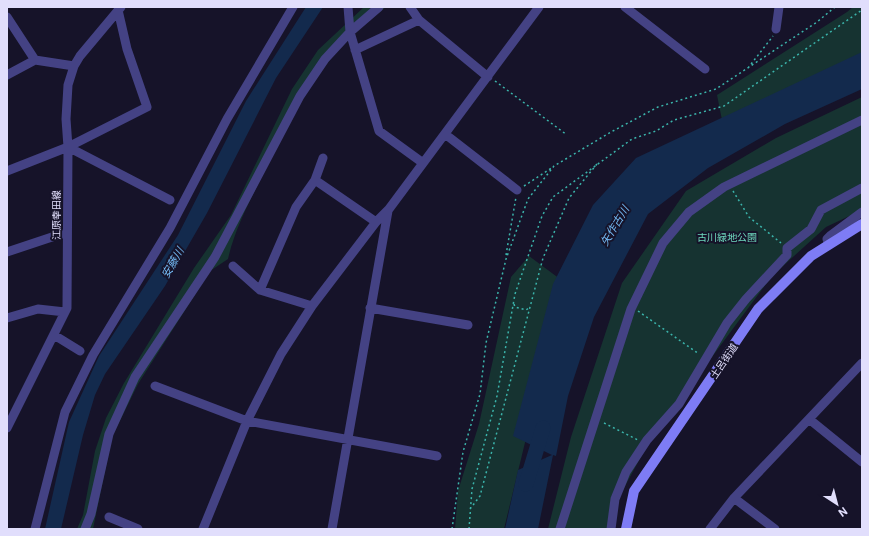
<svg xmlns="http://www.w3.org/2000/svg" width="869" height="536" font-family="Roboto,'Noto Sans JP',sans-serif">
	<style>
		.green { fill: #163331 }
		.water { fill: #132a4d }
		.lines { fill: none; stroke-linecap: round; stroke-linejoin: round }
		.river { stroke: #132a4d; stroke-width: 15 }
		.path { stroke: #3bb4ab; stroke-width: 1.5; stroke-dasharray: 2 3; stroke-linecap: butt }
		.street { stroke: #444284; stroke-width: 9 }
		.secondary { stroke: #7e7cf5; stroke-width: 10 }
		.labels { text-anchor: middle; dominant-baseline: central; stroke-width: 4; stroke-linejoin: round; paint-order: stroke }
		.street-label { font-size: 10px; fill: #e1defc; stroke: #161329 }
		.park-label { font-size: 10px; fill: #6ed8bd; stroke: #161329 }
		.water-label { font-size: 11px; font-style: italic; fill: #74baf4; stroke: #161329 }
	</style>
	<rect width="100%" height="100%" fill="#161329"/>
	<!-- green -->
	<path class="green" d="M364 7H386C367 22 347 38 332 57 304 92 284 132 264 172 250 201 235 228 228 259L210 271 138 384 112 437 93 529H77L83 515 95 451 106 418 124 383 194 268 231 215 292 89 318 50Z
		M853 7H862V64L722 120 717 95 847 12Z
		M862 97V210L826 227 772 276 649 442 618 499 615 529H548L571 437 622 283 686 191 776 138Z
		M529 256 564 282 504 529H455L458 491 479 424 511 277Z"/>
	<!-- water -->
	<path class="water" d="M306 7H323L276 78 207 213 165 286 105 374 95 395 83 435 61 529H45L69 422 99 356 178 235 246 101Z
		M862 52V89L785 124 708 168 648 214 594 317 568 396 556 456 553 455 538 529H505L518 470 552 455 513 436 553 284 593 205 636 158Z"/>
	<g class="lines">
		<!-- river -->
		<path class="river" d="M526 484 543 428"/>
		<!-- path -->
		<path class="path" d="M748 68 773 36
			M495 81 567 135
			M524 186 553 167
			M733 191 749 217 781 243
			M506 255 516 197
			M514 304 515 307 526 310 530 307
			M638 311 699 354
			M604 423 638 440
			M470 509 480 496 543 258 569 198 597 164
			M452 529 463 452 480 394 486 343 506 259 528 199 554 166 611 132 658 107 716 89 817 22 835 7
			M469 529 472 489 497 396 515 294 542 216 553 197 632 139 656 131 674 120 724 106 862 10"/>
		<!-- street -->
		<path class="street" d="M348 7 350 32 379 131 423 163
			M625 7 705 69
			M7 17 35 60
			M419 20 488 77
			M776 29 779 7
			M355 50 419 20 410 7
			M7 75 35 60 74 66
			M445 134 517 190
			M68 147 170 200
			M7 171 68 147 147 107 127 49 118 10
			M315 180 376 222
			M829 245 827 239 831 235 862 212
			M7 252 67 232
			M233 266 260 290 312 306
			M260 290 296 207 315 180 323 158
			M370 308 468 325
			M7 318 38 309 65 312
			M54 335 80 351
			M155 386 247 421 437 456
			M809 419 862 462
			M7 428 67 308 68 147 66 119 68 85 74 66 80 56 121 7
			M734 498 775 529
			M109 517 138 529
			M35 529 65 412 93 355 170 228 227 119 293 7
			M85 529 91 514 109 434 135 377 215 257 300 96 325 59 350 32 379 7
			M203 529 247 421 281 354 312 306 376 222 389 209 539 7
			M332 529 388 211
			M560 529 631 309 663 243 689 212 724 187 862 120
			M611 529 615 499 626 472 647 440 679 404 727 323 746 299 787 255V248L811 229 821 210 862 188
			M710 529 734 498 862 363"/>
		<!-- secondary -->
		<path class="secondary" d="M626 529 634 491 758 309 811 256 862 224"/>
	</g>
	<g class="labels">
		<!-- street labels -->
		<g class="street-label">
			<text transform="translate(56 215) rotate(-90)">江原幸田線</text>
			<text transform="translate(724 361) rotate(-56)">土呂街道</text>
		</g>
		<!-- park labels -->
		<g class="park-label">
			<text x="727" y="237">古川緑地公園</text>
		</g>
		<!-- water labels -->
		<g class="water-label">
			<text transform="translate(615 226) rotate(-59)">矢作古川</text>
			<text transform="translate(173 263) rotate(-60)">安藤川</text>
		</g>
	</g>
	<!-- border -->
	<rect width="869" height="536" fill="none" stroke="#e1defc" stroke-width="16"/>
	<!-- north arrow -->
	<g transform="translate(837 504) rotate(144)" stroke="#161329" stroke-width="3" paint-order="stroke">
	<path d="M0-3L7 15L0 10L-7 15Z" fill="#e1defc"/>
	<text y="-6" font-size="11" font-weight="bold" text-anchor="middle" fill="#e1defc">N</text>
	</g>
</svg>
